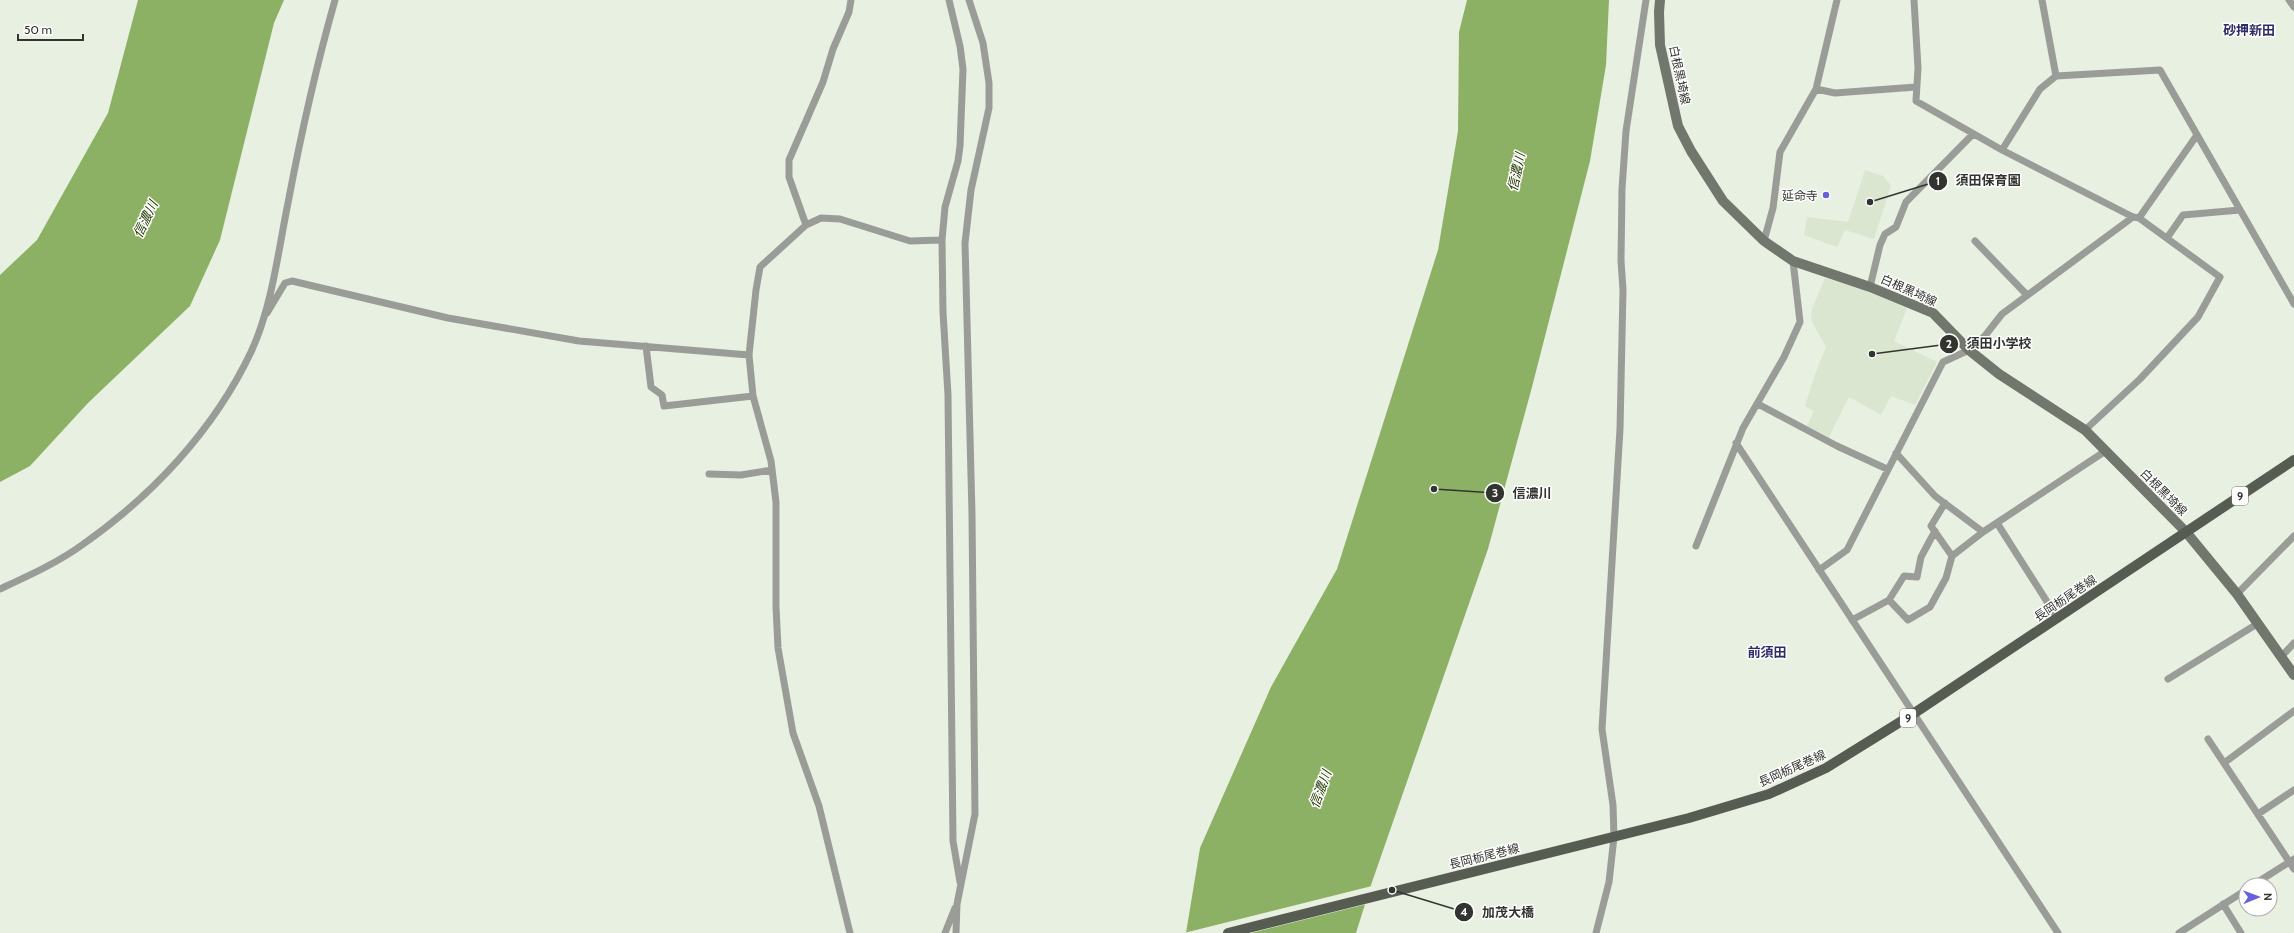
<svg xmlns="http://www.w3.org/2000/svg" width="2294" height="933" font-family="Cabin,'Noto Sans JP',sans-serif">
	<style>
		.built { fill: #dae6d0 }
		.water { fill: #8cb165 }
		.pier { fill: #e8f0e1 }
		.lines { fill: none; stroke-linecap: round; stroke-linejoin: round }
		.minor { stroke: #9a9d97; stroke-width: 7 }
		.secondary { stroke: #72776e; stroke-width: 10 }
		.primary { stroke: #565c51; stroke-width: 10 }
		.poi-dot { fill: #6461da; stroke: #fff; stroke-width: 1.5 }
		.labels { text-anchor: middle; dominant-baseline: central; stroke-width: 3; stroke-linejoin: round; paint-order: stroke }
		.shield { fill: #fff; stroke: #70726d; stroke-width: 1 }
		.shield-label { font-size: 11px; font-weight: bold; fill: #32352f }
		.street-label { font-size: 12px; fill: #32352f; stroke: #fff }
		.poi-label { font-size: 12px; fill: #32352f; stroke: #fff; text-anchor: end }
		.neighbourhood-label { font-size: 13px; font-weight: bold; fill: #2d2c66; stroke: #fff }
		.water-label { font-size: 13px; font-style: italic; fill: #233a01; stroke: #fff }
		.leader { fill: none; stroke: #32352f; stroke-width: 1.5 }
		.callout-dot { fill: #32352f; stroke: #fff; stroke-width: 1.5 }
		.mark-label { font-size: 12px; text-anchor: middle; font-weight: bold; fill: #fff }
		.callout-label { font-size: 13px; text-anchor: middle; font-weight: bold; fill: #32352f; stroke: #fff; stroke-width: 3; stroke-linejoin: round; paint-order: stroke }
	</style>
	<rect width="100%" height="100%" fill="#e8f0e1"/>
	<!-- built -->
	<path class="built" d="M1865 170 1883 176 1891 186 1874 239 1845 230 1837 247 1804 235 1807 217 1848 222Z
		M1825 278 1866 291 1907 308 1894 341 1937 362 1915 405 1891 396 1881 415 1849 397 1829 437 1807 426 1814 411 1805 406 1814 377 1826 347 1811 320 1812 309Z"/>
	<!-- water -->
	<path class="water" d="M138 0H284L274 23 220 240 190 306 88 403 30 466 0 482V275L37 240 108 113Z
		M1467 0H1609L1606 65 1590 161 1532 387 1488 549 1371 885 1356 933H1186L1200 848 1271 687 1337 569 1438 250 1458 131 1459 32Z"/>
	<!-- pier -->
	<path class="pier" d="M1372 886 1367 904 1251 933H1184Z"/>
	<g class="lines">
		<!-- minor -->
		<path class="minor" d="M949 0 960 46 963 69 960 146 958 161 945 207 942 240 943 312 948 395 953 841 960 882
			M1914 0 1918 68 1916 101 2002 150 2133 217 2139 218 2197 135
			M2042 0 2056 76
			M2289 0 2294 7
			M1816 89 1835 93 1916 87
			M2002 150 2040 89 2056 76 2160 70 2294 304
			M806 225 789 177V160L823 82 833 49 849 12 851 0
			M2167 238 2183 215 2240 210
			M1764 241 1773 208 1780 152 1816 89 1837 0
			M1975 241 2027 295
			M1870 287 1880 245 1885 234 1896 227 1906 202 1973 134
			M267 313 285 283 292 281 448 318 579 341 749 355
			M646 346 651 387 662 395 664 406 753 396
			M1758 404 1837 446 1887 469
			M2085 430 2140 379 2198 317 2220 277 2139 218
			M1736 443 2058 933
			M1896 453 1935 496 1983 532 2104 452
			M709 474 741 475 772 470
			M1997 523 2058 619
			M1696 546 1743 428 1784 357 1800 322 1793 261
			M1952 556 1983 532
			M1819 570 1847 550 1943 362 1969 350 1984 337 2002 314 2133 217
			M0 589C28 576 57 563 82 545 152 496 214 430 251 352 272 307 278 252 288 203 301 134 316 67 335 0
			M2237 594 2294 536
			M1889 600 1908 620 1930 607 1946 578 1952 556 1931 526 1945 503
			M1852 620 1889 600 1904 576 1917 577 1921 557 1935 531
			M2281 657 2294 643
			M2168 679 2257 624
			M2208 739 2294 869
			M2224 763 2294 711
			M2258 814 2294 790
			M2253 885 2294 859
			M2223 904 2241 933
			M850 933 819 806 793 733 778 648 776 607V502L771 461 753 396 749 355 756 290 760 267 806 225 821 218 840 219 910 241 942 240
			M945 933 955 908
			M956 933 957 904 975 814 972 514 965 243 971 190 989 108V83L983 43 969 0
			M1596 933 1609 882 1614 837 1613 805 1602 729 1620 429 1623 290 1621 261 1622 189 1626 131 1646 0
			M2179 933 2246 890"/>
		<!-- secondary -->
		<path class="secondary" d="M1660 0 1659 12 1660 45 1678 126 1691 151 1723 201 1764 241 1793 261 1870 287 1933 313 1969 350 1999 374 2085 430 2186 532 2237 594 2294 675"/>
		<!-- primary -->
		<path class="primary" d="M1228 933 1689 818 1769 794 1826 768 1913 714 2294 460"/>
	</g>
	<!-- markers -->
	<circle class="poi-dot" cx="1826" cy="195" r="4"/>
	<g class="labels">
		<!-- shield labels -->
		<g class="shield">
			<rect x="2232" y="487" width="16" height="18" rx="3"/>
			<rect x="1900" y="709" width="16" height="18" rx="3"/>
		</g>
		<g class="shield-label">
			<text x="2240" y="496">9</text>
			<text x="1908" y="718">9</text>
		</g>
		<!-- street labels -->
		<g class="street-label">
			<text transform="translate(1680 75) rotate(78)">白根黒埼線</text>
			<text transform="translate(1909 290) rotate(24)">白根黒埼線</text>
			<text transform="translate(2164 492) rotate(45)">白根黒埼線</text>
			<text transform="translate(2065 598) rotate(-34)">長岡栃尾巻線</text>
			<text transform="translate(1792 768) rotate(-24)">長岡栃尾巻線</text>
			<text transform="translate(1484 856) rotate(-14)">長岡栃尾巻線</text>
		</g>
		<!-- poi labels -->
		<g class="poi-label">
			<text x="1818" y="195">延命寺</text>
		</g>
		<!-- neighbourhood labels -->
		<g class="neighbourhood-label">
			<text x="2249" y="30">砂押新田</text>
			<text x="1767" y="652">前須田</text>
		</g>
		<!-- water labels -->
		<g class="water-label">
			<text transform="translate(1516 172) rotate(-78)">信濃川</text>
			<text transform="translate(145 219) rotate(-64)">信濃川</text>
			<text transform="translate(1320 789) rotate(-70)">信濃川</text>
		</g>
	</g>
	<!-- callouts -->
	<path class="leader" d="M1870 202L1938 181M1872 354L1949 344M1434 489L1495 493M1392 890L1464 912"/>
	<g class="callout-dot">
		<circle cx="1870" cy="202" r="4"/>
		<circle cx="1872" cy="354" r="4"/>
		<circle cx="1434" cy="489" r="4"/>
		<circle cx="1392" cy="890" r="4"/>
		<circle cx="1938" cy="181" r="10"/>
		<circle cx="1949" cy="344" r="10"/>
		<circle cx="1495" cy="493" r="10"/>
		<circle cx="1464" cy="912" r="10"/>
	</g>
	<g class="mark-label">
		<text x="1938" y="185">1</text>
		<text x="1949" y="348">2</text>
		<text x="1495" y="497">3</text>
		<text x="1464" y="916">4</text>
	</g>
	<g class="callout-label">
		<text x="1988" y="185">須田保育園</text>
		<text x="1999" y="348">須田小学校</text>
		<text x="1532" y="498">信濃川</text>
		<text x="1508" y="917">加茂大橋</text>
	</g>
	<!-- north arrow -->
	<g transform="translate(2258 897) rotate(89)"><circle r="19" fill="#ffffff" stroke="#adaeac"/>
	<path d="M0-3L7 15L0 10L-7 15Z" fill="#6461da"/>
	<text y="-6" font-size="11" font-weight="bold" text-anchor="middle" fill="#32352f">N</text>
	</g>
	<!-- scale -->
	<path d="M18 34v6h65v-6" fill="none" stroke="#32352f" stroke-width="2"/>
	<text x="24" y="34" font-size="12" fill="#32352f" stroke="#ffffff" stroke-width="3" paint-order="stroke">50 m</text>
</svg>
